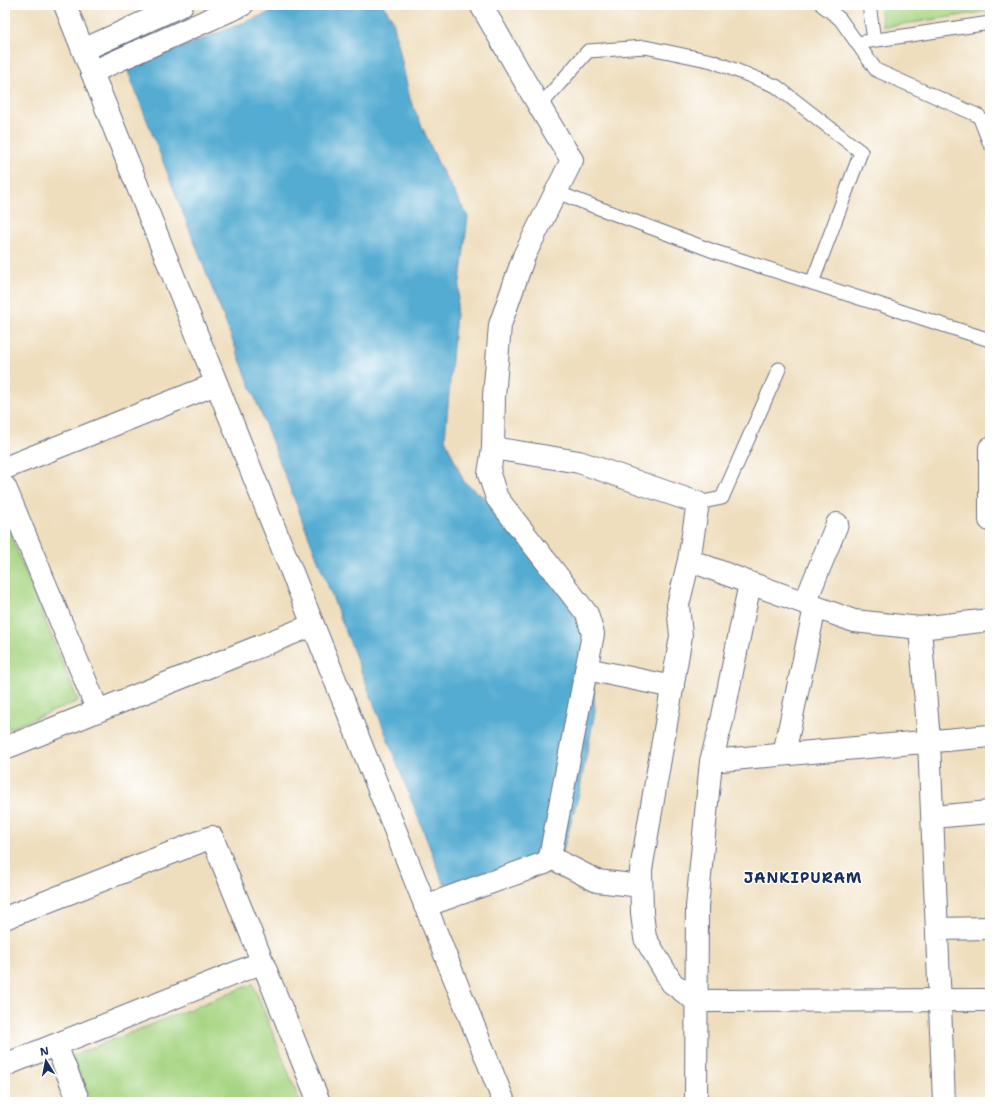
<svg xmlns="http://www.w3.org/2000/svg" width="995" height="1107" font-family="'Shantell Sans',sans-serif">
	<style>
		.green { fill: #a7d583; stroke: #618270 }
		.water { fill: #55acd2; stroke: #386e98 }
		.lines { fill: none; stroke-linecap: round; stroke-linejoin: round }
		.lane-casing { stroke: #656c80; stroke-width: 15 }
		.street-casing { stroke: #656c80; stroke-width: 24 }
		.secondary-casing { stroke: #656c80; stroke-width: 24 }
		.lane { stroke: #fff; stroke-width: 13 }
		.street { stroke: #fff; stroke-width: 22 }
		.secondary { stroke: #fff; stroke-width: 22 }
		.labels { text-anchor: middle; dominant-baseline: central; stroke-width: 3; stroke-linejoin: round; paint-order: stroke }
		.district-label { font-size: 15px; font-weight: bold; letter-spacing: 1px; fill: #1b2f5e; stroke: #fff }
	</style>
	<rect width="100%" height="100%" fill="#fff"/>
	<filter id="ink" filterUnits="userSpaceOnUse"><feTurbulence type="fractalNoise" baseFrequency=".025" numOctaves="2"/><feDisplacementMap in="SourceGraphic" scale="8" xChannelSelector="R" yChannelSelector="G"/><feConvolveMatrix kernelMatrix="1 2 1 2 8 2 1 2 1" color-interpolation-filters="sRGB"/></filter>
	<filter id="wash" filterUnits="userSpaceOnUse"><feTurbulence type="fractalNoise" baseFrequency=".012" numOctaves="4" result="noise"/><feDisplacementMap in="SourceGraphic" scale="16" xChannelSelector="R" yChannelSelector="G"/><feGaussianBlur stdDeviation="0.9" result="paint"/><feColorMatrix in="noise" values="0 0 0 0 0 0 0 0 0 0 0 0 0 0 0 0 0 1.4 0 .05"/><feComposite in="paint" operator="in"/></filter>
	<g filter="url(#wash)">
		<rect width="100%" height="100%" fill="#efdebe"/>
		<!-- green -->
		<path class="green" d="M880 5H990V11L883 27Z
			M5 522 78 701 5 730Z
			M253 984 300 1102H91L72 1056Z"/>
		<!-- water -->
		<path class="water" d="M288 5H383L393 20 410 99 439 165 468 217 456 314 445 439 464 482 519 525 590 616 595 712 579 793 559 865 444 884 127 69Z"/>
	</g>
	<g filter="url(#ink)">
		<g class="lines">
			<defs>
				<path id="lane" d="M822 5 840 19 876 70 979 116 990 144
					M869 5 874 40
					M857 43 990 23
					M539 107 588 51 645 47 712 61 776 86 861 152 812 283
					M556 192 716 252 990 340
					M698 503 722 498 779 369"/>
				<path id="street" d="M481 5C511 57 540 109 572 160L524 256 500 325 494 397 493 448 579 462 698 503 689 560 750 583 722 721 711 761 697 907 696 1102
					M83 50 182 5
					M92 72 242 5
					M990 448V520
					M5 468 216 384
					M5 487 98 711
					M689 560 678 605 681 636 641 870 642 913 645 938 672 983 696 1001 990 1000
					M750 583 854 621 920 628 990 620
					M805 603 837 524
					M920 628 929 741 944 1102
					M587 669 673 687
					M5 748 313 625
					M784 754 815 607
					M711 761 990 736
					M933 817 990 812
					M550 857 597 881 641 886
					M425 906 545 863 550 857 593 634 587 614 497 498 489 474 493 448
					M5 918 212 837 319 1102
					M937 929 990 928
					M56 1045 79 1102
					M5 1065 263 962"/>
				<path id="secondary" d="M65 5 504 1102"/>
			</defs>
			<!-- lane casing -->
			<use href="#lane" class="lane-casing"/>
			<!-- street casing -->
			<use href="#street" class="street-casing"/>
			<!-- secondary casing -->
			<use href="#secondary" class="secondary-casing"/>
			<!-- lane -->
			<use href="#lane" class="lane"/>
			<!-- street -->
			<use href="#street" class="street"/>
			<!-- secondary -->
			<use href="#secondary" class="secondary"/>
		</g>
	</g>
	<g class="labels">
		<!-- district labels -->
		<g class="district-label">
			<text x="803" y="878">JANKIPURAM</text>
		</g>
	</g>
	<!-- margin -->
	<rect width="995" height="1107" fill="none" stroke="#fff" stroke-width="20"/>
	<!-- north arrow -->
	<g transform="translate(46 1061) rotate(350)" stroke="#ffffff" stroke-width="3" paint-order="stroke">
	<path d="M0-3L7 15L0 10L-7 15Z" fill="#1b2f5e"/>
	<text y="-6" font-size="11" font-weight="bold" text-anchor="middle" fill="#1b2f5e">N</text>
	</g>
</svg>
